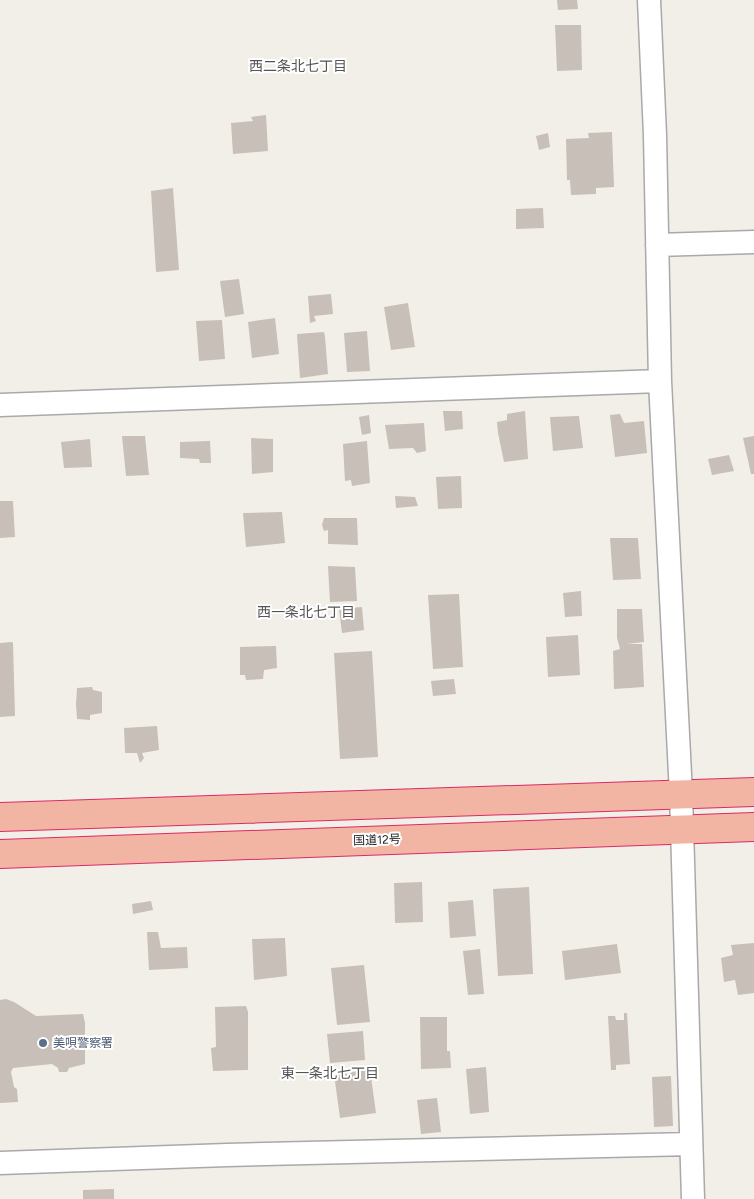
<svg xmlns="http://www.w3.org/2000/svg" width="754" height="1199" font-family="Figtree,'Noto Sans JP',sans-serif">
	<style>
		.building { fill: #c7bfb8 }
		.lines { fill: none; stroke-linecap: round; stroke-linejoin: round }
		.minor-casing { stroke: #a9a9a9; stroke-width: 25 }
		.trunk-casing { stroke: #dc2a67; stroke-width: 30 }
		.minor { stroke: #fff; stroke-width: 22 }
		.trunk { stroke: #f2b4a3; stroke-width: 28 }
		.service-dot { fill: #5c6f8a; stroke: #fff; stroke-width: 2 }
		.labels { text-anchor: middle; dominant-baseline: central; stroke-width: 4; stroke-linejoin: round; paint-order: stroke }
		.street-label { font-size: 12px; fill: #222; stroke: #fff }
		.service-label { font-size: 12px; fill: #4e5e75; stroke: #fff; text-anchor: start }
		.neighbourhood-label { font-size: 14px; fill: #555; stroke: #fff }
	</style>
	<rect width="100%" height="100%" fill="#f2efe9"/>
	<!-- building -->
	<path class="building" d="M557 0H577L578 9 558 10Z
		M555 25H581L582 70 557 71Z
		M266 115 268 151 233 154 231 123 253 121 251 117Z
		M612 132 614 187 596 188V194L571 195 570 180H567L566 139 589 138 588 133Z
		M548 133 550 147 539 150 536 136Z
		M173 188 179 270 156 272 151 191Z
		M543 208 544 228 516 229V209Z
		M239 279 244 314 225 317 220 281Z
		M331 294 333 314 314 316 316 321 310 323 308 296Z
		M408 303 415 347 391 350 384 307Z
		M275 318 279 354 252 358 248 322Z
		M222 320 225 359 199 361 196 321Z
		M367 331 370 371 347 372 344 333Z
		M324 332 325 337 328 374 300 378 297 334Z
		M443 411H462L463 429 445 431Z
		M525 411 528 459 504 462 498 433 497 422 507 420V414Z
		M620 414 624 423 644 421 647 453 615 457 610 415Z
		M369 415 371 433 362 435 359 417Z
		M579 416 583 448 553 451 550 417Z
		M424 423 426 451 417 453 413 448 389 449 385 425Z
		M122 436H145L149 475 126 476Z
		M754 436V474H751L743 438Z
		M251 438 273 439V472L252 474Z
		M90 439 92 467 64 468 61 442Z
		M210 441 211 463H200L199 459 180 458V442Z
		M367 441 370 483 352 486 351 480 345 481 343 444Z
		M729 455 734 471 712 475 708 459Z
		M461 476 462 508 438 509 436 477Z
		M395 496 415 497 418 506 396 508Z
		M0 501H13L15 537 0 538Z
		M282 512 285 543 246 547 243 513Z
		M324 518H357L358 545 328 544V530L324 531 322 525Z
		M610 538H638L641 579 613 580Z
		M328 566 355 567 357 601 330 602Z
		M581 591 582 616 565 617 563 593Z
		M459 594 463 667 433 669 428 595Z
		M362 607 364 630 342 633 339 609Z
		M617 609H642L644 642 626 644H642L644 687 614 689 613 651 620 649 617 638Z
		M578 635 580 675 548 677 546 637Z
		M12 642 13 643 15 716 0 717V643Z
		M276 646 277 668 264 670 263 679 246 680 245 675H240V647Z
		M372 651 378 757 340 759 334 653Z
		M454 679 456 694 433 696 431 681Z
		M92 687 93 690 102 692V713L90 715V720L77 719 76 704 77 688Z
		M157 726 159 750 142 753 144 758 140 763 137 753H125L124 728Z
		M422 882 423 922 395 923 394 883Z
		M529 887 533 974 498 976 493 889Z
		M473 900 476 936 450 938 448 902Z
		M151 901 153 910 133 914 132 904Z
		M147 932H158L161 948 187 947 188 968 149 970Z
		M285 938 287 976 254 980 252 939Z
		M754 943V993L738 995 735 980 724 982 721 958 733 955 731 945Z
		M617 944 621 973 565 980 562 951Z
		M480 949 484 994 468 995 463 951Z
		M364 965 370 1022 337 1025 331 968Z
		M6 999 14 1002 36 1016 83 1014 85 1023V1064L69 1068 67 1072H59L58 1068 52 1064 13 1068 11 1072 14 1087 17 1089 18 1102 0 1103V1000Z
		M246 1006 248 1012V1070L213 1071 211 1048 216 1047 215 1007Z
		M624 1013H627L630 1064 616 1065V1070H611L608 1016H615L616 1020H624Z
		M420 1017H447V1051H450L451 1068 421 1069Z
		M363 1031 365 1060 330 1063 327 1034Z
		M486 1067 489 1112 470 1114 466 1069Z
		M370 1070 376 1113 340 1118 334 1074Z
		M671 1076 673 1126 654 1127 652 1077Z
		M437 1098 441 1132 421 1134 417 1100Z
		M114 1189V1199H83V1190Z"/>
	<g class="lines">
		<defs>
			<path id="minor" d="M649 0 655 135 660 381 681 794 693 1199
				M657 245 754 242
				M0 405 660 381
				M0 1163 227 1155 691 1144"/>
			<path id="trunk" d="M0 817 754 792
				M0 854 754 827"/>
		</defs>
		<!-- minor casing -->
		<use href="#minor" class="minor-casing"/>
		<!-- trunk casing -->
		<use href="#trunk" class="trunk-casing"/>
		<!-- minor -->
		<use href="#minor" class="minor"/>
		<!-- trunk -->
		<use href="#trunk" class="trunk"/>
	</g>
	<!-- markers -->
	<circle class="service-dot" cx="43" cy="1043" r="5"/>
	<g class="labels">
		<!-- street labels -->
		<g class="street-label">
			<text transform="translate(377 840) rotate(-2)">国道12号</text>
		</g>
		<!-- service labels -->
		<g class="service-label">
			<text x="53" y="1043">美唄警察署</text>
		</g>
		<!-- neighbourhood labels -->
		<g class="neighbourhood-label">
			<text x="298" y="66">西二条北七丁目</text>
			<text x="306" y="612">西一条北七丁目</text>
			<text x="330" y="1073">東一条北七丁目</text>
		</g>
	</g>
</svg>
